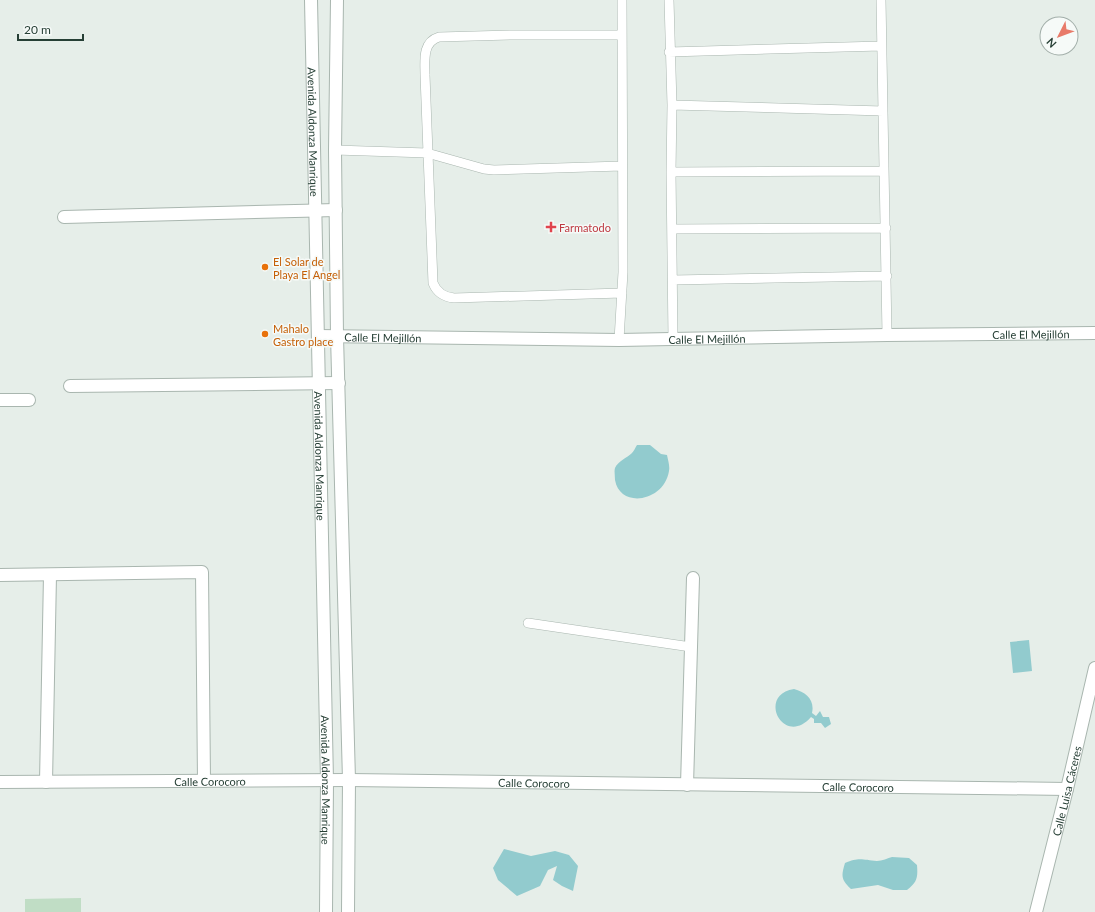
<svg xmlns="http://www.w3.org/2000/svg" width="1095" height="912" font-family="Lato,sans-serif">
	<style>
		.green { fill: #c0ddc5 }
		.water { fill: #92cbce }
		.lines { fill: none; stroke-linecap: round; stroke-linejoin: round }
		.lane-casing { stroke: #a9b6af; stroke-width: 10 }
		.street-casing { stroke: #a9b6af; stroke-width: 14 }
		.lane { stroke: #fff; stroke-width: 9 }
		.street { stroke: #fff; stroke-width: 12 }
		.health-dot { fill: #e0444e; stroke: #f6faf8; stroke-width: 1.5 }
		.food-dot { fill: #e8710a; stroke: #f6faf8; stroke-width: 1.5 }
		.labels { text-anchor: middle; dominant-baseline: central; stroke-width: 3; stroke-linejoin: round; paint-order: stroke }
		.street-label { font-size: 11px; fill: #263f35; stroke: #f6faf8 }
		.health-label { font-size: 11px; fill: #be3a42; stroke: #f6faf8; text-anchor: start }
		.food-label { font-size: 11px; fill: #c56008; stroke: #f6faf8; text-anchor: start }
	</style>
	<rect width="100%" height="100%" fill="#e6eee9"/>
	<!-- green -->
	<path class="green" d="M81 898V912H25V899Z"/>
	<!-- water -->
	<path class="water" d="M637 445H650L661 454 667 455C668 460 670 466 669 471 664 502 620 509 615 480 615 476 614 471 615 468 618 461 627 458 632 453 634 451 635 448 637 445Z
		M1029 640 1032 671 1013 673 1010 642Z
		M794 689C806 692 815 700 812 713L816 716 820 711 823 717H829L831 724 825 728 821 723H814V719L811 717C784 748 756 695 794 689Z
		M504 849 531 856 555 851 569 855 578 866 573 891 562 886 553 880 557 866 548 870 540 886 517 896 498 880 493 868Z
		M892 857 909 858 917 865C918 878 917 882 907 890H893L878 885 851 889C841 880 841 876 845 863 859 857 863 860 877 861 882 861 888 858 892 857Z"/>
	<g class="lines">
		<defs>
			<path id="lane" d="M669 0 672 105 671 172 673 339
				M881 0 887 335
				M622 35H511L439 37C422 42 425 61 425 75L433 283C437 293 444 297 454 298L622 293
				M669 52 881 46
				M672 105 883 111
				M335 150 427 153 484 169 494 170 622 166
				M671 172 884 171
				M672 229 886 228
				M673 280 887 276
				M619 340 623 272 622 0
				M528 623 691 647"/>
			<g id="street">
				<path id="s1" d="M311 0 327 781 326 912"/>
				<path d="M337 0 335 150 337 336 349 780 348 912"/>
				<path d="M64 217 336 210"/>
				<path id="s2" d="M318 336 619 340 887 335 1095 333"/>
				<path d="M70 386 339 383"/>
				<path d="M0 400H29"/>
				<path d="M0 575 202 572 204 781"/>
				<path id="s3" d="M0 782 349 780 1067 789"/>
				<path d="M46 782 50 575"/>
				<path d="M687 785 693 578"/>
				<path id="s4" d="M1036 912 1067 789 1095 668"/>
			</g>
		</defs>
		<!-- lane casing -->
		<use href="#lane" class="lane-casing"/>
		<!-- street casing -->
		<use href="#street" class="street-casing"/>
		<!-- lane -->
		<use href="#lane" class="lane"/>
		<!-- street -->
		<use href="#street" class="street"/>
	</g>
	<!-- markers -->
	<path class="health-dot" d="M549 221h4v4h4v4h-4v4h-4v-4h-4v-4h4z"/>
	<g class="food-dot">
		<circle cx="265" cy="267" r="4"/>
		<circle cx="265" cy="334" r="4"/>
	</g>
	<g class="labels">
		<!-- street labels -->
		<g class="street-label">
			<text stroke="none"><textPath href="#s1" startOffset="132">Avenida Aldonza Manrique</textPath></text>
			<text stroke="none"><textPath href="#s2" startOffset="713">Calle El Mejillón</textPath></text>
			<text stroke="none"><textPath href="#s2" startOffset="65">Calle El Mejillón</textPath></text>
			<text stroke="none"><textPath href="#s2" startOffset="389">Calle El Mejillón</textPath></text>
			<text stroke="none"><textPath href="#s1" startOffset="456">Avenida Aldonza Manrique</textPath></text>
			<text stroke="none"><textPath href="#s1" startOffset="780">Avenida Aldonza Manrique</textPath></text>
			<text stroke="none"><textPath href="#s3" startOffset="210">Calle Corocoro</textPath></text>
			<text stroke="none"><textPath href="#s3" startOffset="534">Calle Corocoro</textPath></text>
			<text stroke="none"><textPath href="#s3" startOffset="858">Calle Corocoro</textPath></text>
			<text stroke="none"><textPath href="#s4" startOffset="125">Calle Luisa Cáceres</textPath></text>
		</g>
		<!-- health labels -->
		<g class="health-label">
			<text x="559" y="227">Farmatodo</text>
		</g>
		<!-- food labels -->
		<g class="food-label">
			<text x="273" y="261">El Solar de<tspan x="273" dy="13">Playa El Angel</tspan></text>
			<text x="273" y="328">Mahalo<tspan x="273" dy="13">Gastro place</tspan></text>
		</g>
	</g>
	<!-- north arrow -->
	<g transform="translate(1059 36) rotate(228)"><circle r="19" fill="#f6faf8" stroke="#a3afaa"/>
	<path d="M0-3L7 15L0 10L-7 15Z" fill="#e87a69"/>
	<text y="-6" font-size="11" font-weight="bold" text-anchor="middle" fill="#263f35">N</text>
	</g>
	<!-- scale -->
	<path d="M18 34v6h65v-6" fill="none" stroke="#263f35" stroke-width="2"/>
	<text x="24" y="34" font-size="12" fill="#263f35" stroke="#f6faf8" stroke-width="3" paint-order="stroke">20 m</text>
</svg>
